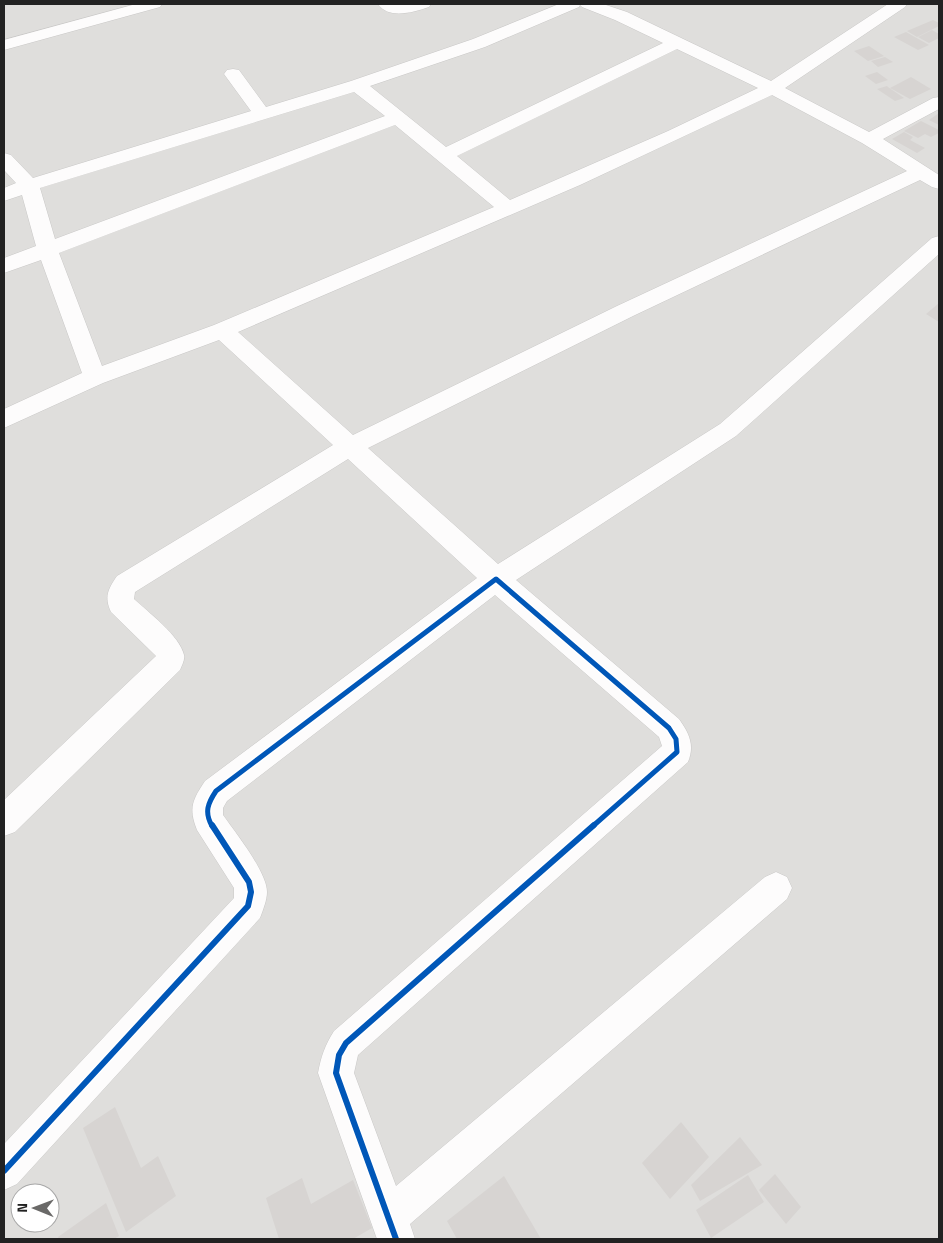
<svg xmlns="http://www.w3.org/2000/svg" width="943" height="1243" font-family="'Titillium Web',sans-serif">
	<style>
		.residential { fill: #dfdedc; fill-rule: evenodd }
		.building { fill: #d7d4d2 }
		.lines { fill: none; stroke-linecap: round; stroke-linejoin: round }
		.minor-casing { stroke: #c9c8c7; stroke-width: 1 }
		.minor { fill: #fdfcfc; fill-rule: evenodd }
		.cycleway-far1-casing { stroke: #fff; stroke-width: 8 }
		.cycleway-casing { stroke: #fff; stroke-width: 9 }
		.cycleway-far1 { stroke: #0057b8; stroke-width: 5 }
		.cycleway { stroke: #0057b8; stroke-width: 6 }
	</style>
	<rect width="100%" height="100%" fill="#f0eeeb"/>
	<!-- residential -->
	<path class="residential" d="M4 4H939V1239H4ZM20 1193H50V1223H20Z"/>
	<!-- building -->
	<path class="building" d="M933 20 939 23V26L917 37 907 31Z
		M932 30 939 34V38L929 43 918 37Z
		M906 32 929 45 918 50 894 37Z
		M869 46 884 56 868 61 854 51Z
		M885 57 893 62 878 67 871 61Z
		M877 72 888 80 876 84 865 76Z
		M911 77 931 89 910 99 890 88Z
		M887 86 888 87 904 98 895 101 877 89Z
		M939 113V125L929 120Z
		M921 121 939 130V133L931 137 925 134 918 138 904 131Z
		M904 132 913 137 910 140 925 148 917 153 892 139Z
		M939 303V322L926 314Z
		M115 1107 141 1168 158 1156 176 1196 126 1232 83 1128Z
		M681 1122 709 1157 670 1199 642 1163Z
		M740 1137 762 1165 700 1201 691 1185Z
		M775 1174 801 1207 786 1224 759 1190Z
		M748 1175 764 1202 711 1238 696 1210Z
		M504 1176 541 1239H457L447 1221Z
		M302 1178 311 1204 353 1180 372 1228 353 1239H279L266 1198Z
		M106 1203 119 1236 114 1239H59L58 1237Z"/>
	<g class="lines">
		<defs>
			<path id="minor" d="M136 4H162L160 7 4 50V40Z
				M378 4H431L429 7C414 12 389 20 378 4Z
				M559 4H603L627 12 771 81 888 4H907L905 7 785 88 869 132 933 98 939 97V109L883 139 939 175V189L932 187 920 180 633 316 368 448 498 564 720 424 932 238 939 236V254L736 436 516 580 679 719C689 733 695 745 688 762L358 1055 354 1073 396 1186 765 877 776 872 787 877 792 888 787 899 410 1224 415 1239H377L318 1073C321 1057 325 1045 334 1031L662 746 659 737 495 595 227 801 223 808V815C235 832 267 872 267 892 267 900 263 910 260 918L17 1184 4 1190V1144L234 898V888L197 830C188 808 193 799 205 781L477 578 348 459 135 592 134 599C148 612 180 636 184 655 185 660 182 665 180 670L15 832 4 836V800L156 656 111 612C104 597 108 589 117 576L333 445 219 340 103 383 4 428V409L82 373 41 260 4 273V258L36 246 22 195 4 201V188L16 183 4 170V153L11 155 33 178 251 111 224 74 227 70 233 69 239 70 266 107 351 81 473 39ZM580 5 582 7 615 20 663 43 446 147 370 86 485 47 579 7ZM677 49 758 88 668 131 510 200 457 156ZM354 92 385 116 55 239 40 188ZM772 95 862 143 907 171 617 306 353 435 238 332 580 185ZM395 125 494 207 214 325 102 366 59 253Z"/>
		</defs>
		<!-- minor casing -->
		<use href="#minor" class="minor-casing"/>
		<!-- minor -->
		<use href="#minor" class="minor"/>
		<defs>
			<path id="cycleway-far1" d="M212 826C204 812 208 803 216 791L496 579 669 728 676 739 677 752 593 826"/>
			<path id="cycleway" d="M4 1171 248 906 251 892 249 882 212 825
				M396 1239 336 1073 339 1055 346 1043 594 825"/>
		</defs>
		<!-- cycleway-far1 casing -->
		<use href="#cycleway-far1" class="cycleway-far1-casing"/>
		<!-- cycleway casing -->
		<use href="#cycleway" class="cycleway-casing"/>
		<!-- cycleway-far1 -->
		<use href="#cycleway-far1" class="cycleway-far1"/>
		<!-- cycleway -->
		<use href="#cycleway" class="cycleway"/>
	</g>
	<!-- border -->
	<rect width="943" height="1243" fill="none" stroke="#222222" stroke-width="10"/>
	<!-- north arrow -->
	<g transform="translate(35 1208) rotate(271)"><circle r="24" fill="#ffffff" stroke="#a7a7a7"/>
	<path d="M0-4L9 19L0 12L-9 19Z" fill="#6a6968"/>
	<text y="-8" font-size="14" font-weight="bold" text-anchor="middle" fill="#222222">N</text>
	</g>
</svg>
